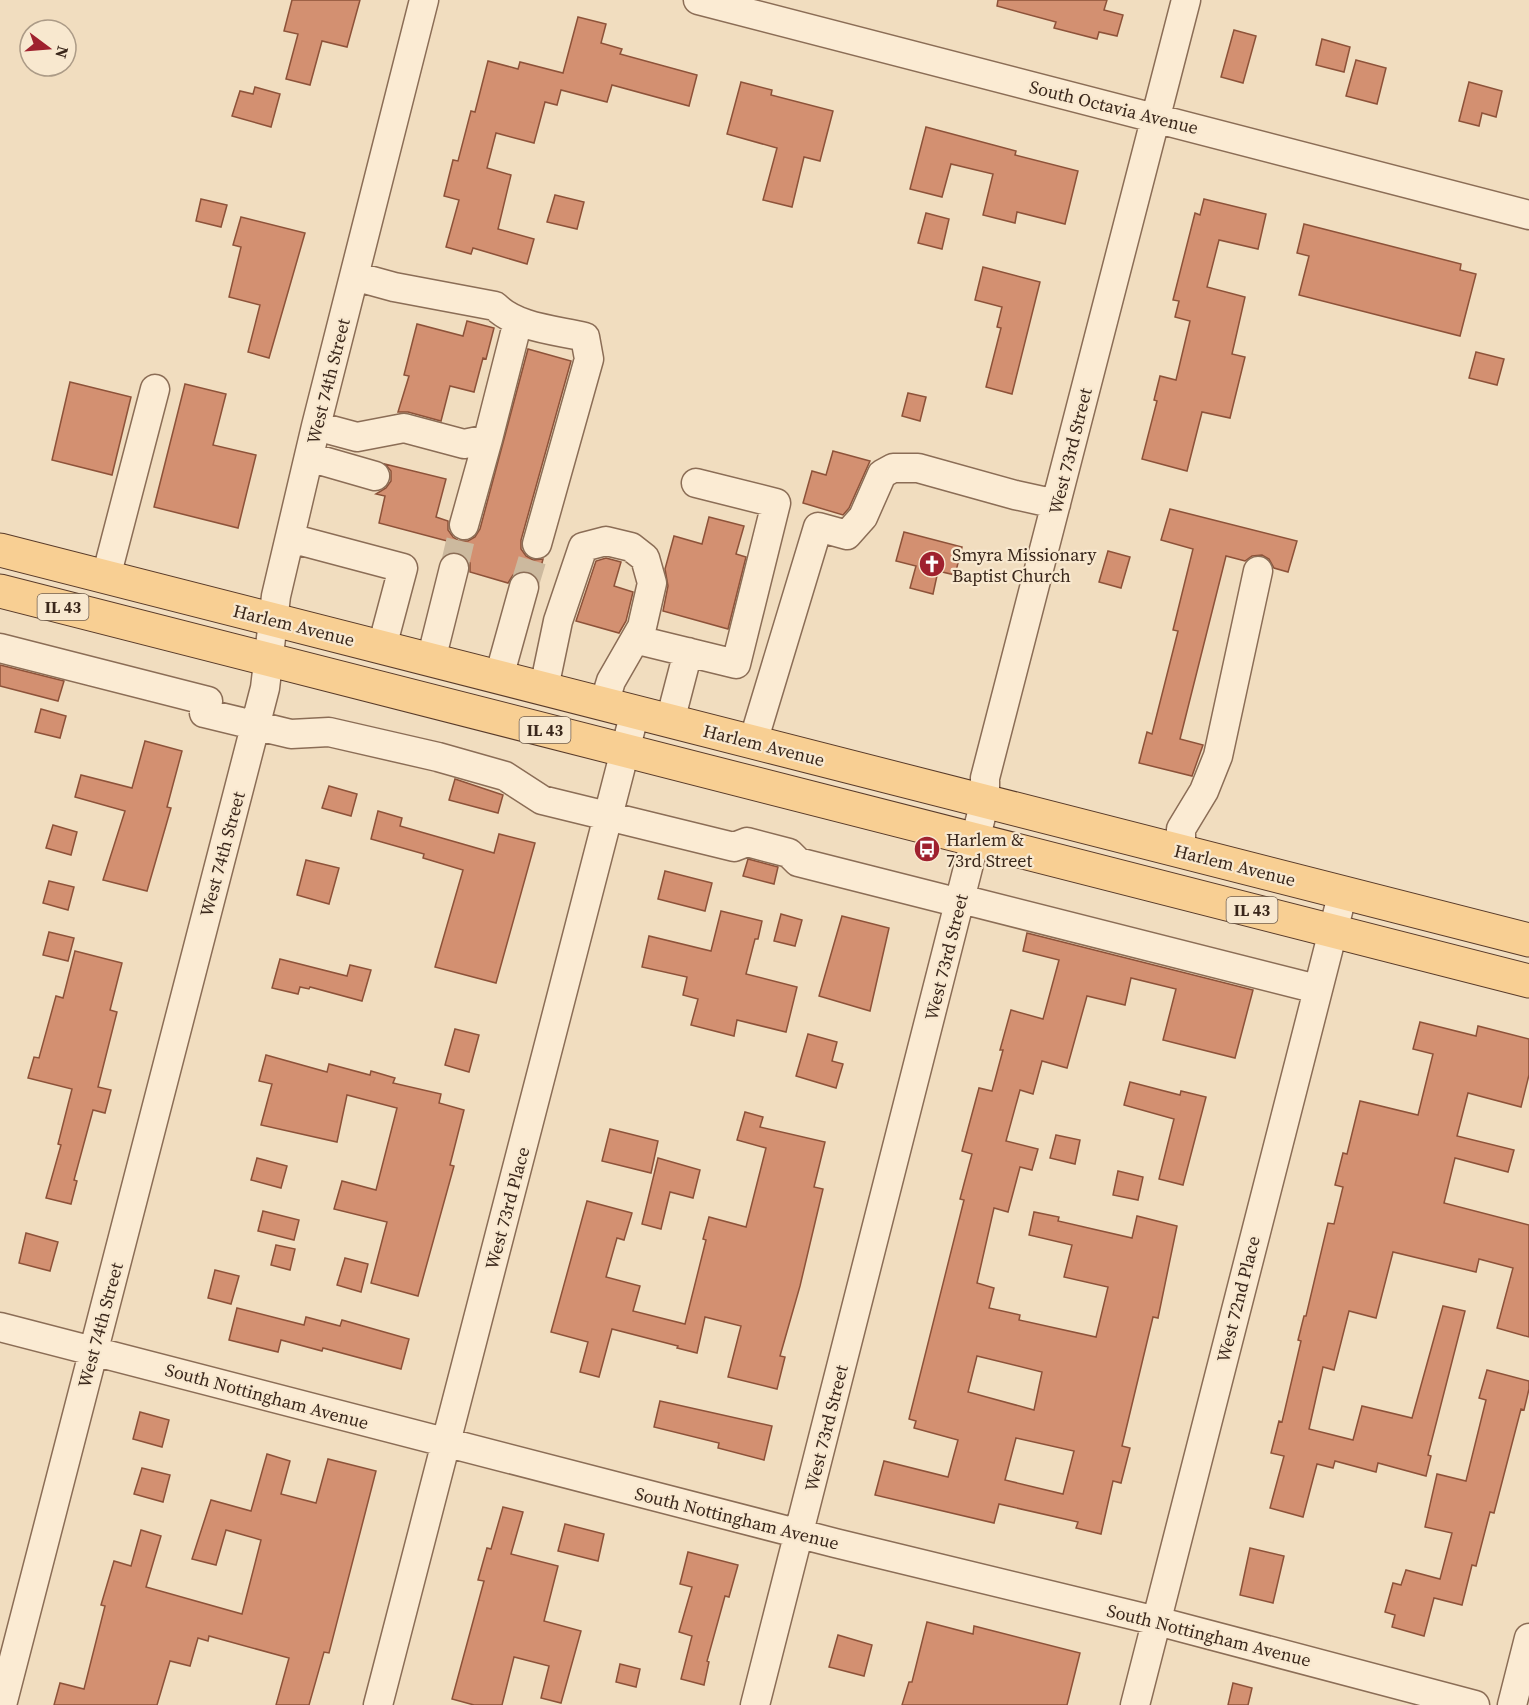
<svg xmlns="http://www.w3.org/2000/svg" width="1529" height="1705" font-family="'Source Serif 4',serif">
	<style>
		.building { fill: #d39071; stroke: #8d5239; stroke-width: 1.5; fill-rule: evenodd }
		.lines { fill: none; stroke-linecap: round; stroke-linejoin: round }
		.minor-tunnel { stroke: #ccb99e; stroke-width: 28; stroke-dasharray: 28 14; stroke-linecap: butt }
		.minor-casing { stroke: #8b6d56; stroke-width: 31 }
		.major-casing { stroke: #593b2a; stroke-width: 35 }
		.minor { stroke: #fbebd3; stroke-width: 28 }
		.major { stroke: #f8cf93; stroke-width: 33 }
		.labels { text-anchor: middle; dominant-baseline: central; stroke-width: 4.5; stroke-linejoin: round; paint-order: stroke }
		.shield { fill: #f8e8cf; stroke: #736151; stroke-width: 1.5 }
		.shield-label { font-size: 16px; font-weight: bold; fill: #3a271b }
		.street-label { font-size: 18px; fill: #3a271b; stroke: #f8e8cf }
		.poi-label { font-size: 18px; fill: #3a271b; stroke: #f8e8cf; text-anchor: start }
	</style>
	<rect width="100%" height="100%" fill="#f1ddbf"/>
	<!-- building -->
	<path class="building" d="M292 0H360L347 47 322 41 310 85 286 79 298 34 284 31Z
		M998 0H1107L1104 10 1123 15 1117 36 1099 32 1097 39 1054 28 1056 22 997 6Z
		M578 17 606 24 601 43 622 49 620 54 697 75 689 106 612 85 607 102 561 90 557 105 545 102 534 143 496 133 487 168 511 175 498 229 534 239 527 264 473 248 471 254 446 247 459 200 444 196 453 160 458 161 471 111 475 112 488 61 518 69 520 62 563 73Z
		M1234 30 1256 36 1243 83 1221 77Z
		M1322 39 1350 47 1344 72 1316 65Z
		M1356 60 1386 68 1377 104 1346 96Z
		M741 82 772 90 771 95 833 111 820 161 804 157 792 207 763 200 777 148 727 134Z
		M1469 82 1502 91 1496 117 1482 113 1479 126 1459 121Z
		M255 87 280 94 271 127 232 116 240 91 253 94Z
		M926 127 1016 151 1015 155 1078 171 1065 224 1017 212 1015 223 983 215 993 174 951 164 942 197 910 189Z
		M555 195 584 202 577 229 547 222Z
		M201 199 227 205 221 227 196 221Z
		M1204 199 1266 214 1258 249 1219 240 1207 287 1245 297 1232 354 1245 357 1230 418 1202 412 1187 471 1142 459 1157 401 1154 400 1160 376 1176 380 1190 321 1175 317 1179 301 1173 300 1195 213 1200 215Z
		M926 213 949 219 942 249 918 243Z
		M241 217 305 233 269 358 248 352 260 305 229 297 241 247 233 245Z
		M1304 224 1461 264 1460 270 1476 274 1460 336 1299 295 1309 256 1297 253Z
		M983 267 1040 282 1012 394 986 387 1001 328 997 327 1002 307 975 300Z
		M467 321 494 328 486 359 483 358 474 392 450 386 441 421 408 412H398L409 376 404 375 417 324 463 336Z
		M528 349 571 361 521 540V549L526 556 533 560 543 559 538 579 529 571H520L513 575 508 583 470 572V563L465 556 457 552 447 553 451 542 379 523 385 496 376 494 386 488 391 481V471L385 464 446 479 436 517 448 521V530L453 537 459 541H468L475 537 480 529Z
		M1476 352 1504 359 1497 385 1469 378Z
		M70 382 131 397 112 475 52 460Z
		M185 384 226 394 213 445 256 455 238 528 154 507Z
		M908 393 926 397 920 421 902 416Z
		M833 451 870 461 849 508 843 515 803 503 812 471 826 475Z
		M1170 509 1297 541 1288 572 1274 568 1269 559 1262 555 1252 556 1245 561 1226 556 1180 739 1203 745 1192 776 1139 763 1147 732 1152 734 1178 631 1173 630 1193 549 1161 540Z
		M709 517 744 526 736 554 746 557 728 629 663 611 668 586 665 569 674 536 702 544Z
		M904 532 962 547 955 575 938 571 933 594 910 588 916 566 896 561Z
		M1108 551 1130 557 1121 588 1099 582Z
		M606 558 621 562 614 586 633 592 626 621 619 633 576 621 596 561Z
		M0 665 64 681 58 701 0 686Z
		M41 709 66 716 60 738 35 732Z
		M145 741 182 751 167 807 171 808 147 891 103 880 125 811 75 797 81 775 132 788Z
		M455 779 503 795 498 813 449 800Z
		M329 786 357 794 351 816 322 808Z
		M378 811 402 818 400 826 494 853 499 834 535 843 496 983 435 967 463 870 423 858 424 854 371 839Z
		M53 825 77 832 71 855 46 848Z
		M748 859 778 867 774 884 743 876Z
		M306 860 339 868 329 904 297 895Z
		M665 871 712 883 705 911 658 899Z
		M49 881 74 887 68 910 43 903Z
		M721 911 762 921 758 939H755L746 974 797 987 786 1032 737 1020 734 1036 691 1025 698 999 683 995 687 977 642 967 649 936 711 951Z
		M781 914 802 920 795 946 774 941Z
		M842 916 889 928 870 1011 819 996Z
		M49 932 74 938 68 961 43 955Z
		M1027 933 1253 990 1235 1058 1163 1040 1176 989 1131 978 1125 1005 1087 996 1067 1068 1042 1061 1033 1094 1020 1090 1006 1141 1038 1149 1032 1170 1020 1167 1008 1212 994 1208 977 1283 994 1288 989 1308 1020 1315 1019 1320 1096 1337 1108 1287 1064 1277 1072 1245 1029 1235 1034 1212 1059 1217 1058 1221 1132 1238 1137 1216 1177 1226 1158 1318 1153 1317 1122 1446 1130 1448 1121 1483 1113 1481 1101 1534 1076 1528 1078 1522 999 1504 994 1523 875 1495 884 1461 948 1477 958 1440 914 1428 916 1421 909 1419 964 1200 960 1199 972 1154 962 1151 979 1088 992 1091 1003 1050H1000L1011 1010 1043 1019 1059 960 1023 951ZM977 1356 1042 1372 1034 1410 968 1392ZM1016 1438 1074 1451 1063 1494 1005 1480Z
		M75 951 122 963 110 1010 117 1012 98 1087 111 1090 105 1113 93 1110 74 1180 77 1181 71 1204 46 1198 61 1145 58 1144 72 1089 28 1078 34 1057 39 1058 56 996 63 998Z
		M280 959 347 976 350 965 371 970 362 1001 310 987 309 989 300 987 298 994 272 988Z
		M1420 1022 1476 1036 1478 1026 1529 1039V1075L1521 1107 1468 1093 1457 1136 1514 1150 1508 1172 1455 1158 1444 1203 1529 1225V1337L1497 1328 1513 1268 1479 1259 1476 1272 1393 1252 1376 1318 1349 1311 1334 1370 1323 1367 1309 1429 1353 1440 1362 1406 1412 1418 1443 1306 1465 1311 1428 1455 1431 1456 1426 1476 1378 1463 1376 1472 1335 1461 1333 1468 1317 1464 1303 1517 1270 1508 1284 1456 1271 1453 1279 1421 1282 1422 1301 1341 1298 1340 1304 1316H1306L1328 1223 1334 1224 1343 1187 1335 1185 1343 1153 1347 1154 1360 1101 1418 1115 1433 1054 1413 1049Z
		M455 1029 479 1035 469 1072 445 1065Z
		M808 1034 837 1042 832 1061 843 1064 836 1088 796 1076Z
		M266 1055 327 1072 329 1064 370 1075 371 1071 395 1078 393 1083 441 1094 439 1103 464 1110 450 1165 454 1166 418 1296 371 1283 387 1222 334 1209 342 1181 376 1190 397 1108 347 1095 337 1142 261 1125 272 1084 259 1081Z
		M1130 1082 1180 1095 1181 1091 1206 1097 1183 1185 1159 1179 1174 1119 1124 1105Z
		M745 1112 763 1117 760 1127 825 1142 814 1187 823 1189 800 1286 780 1356 785 1357 777 1389 728 1377 741 1326 705 1317 697 1353 677 1348 678 1346 612 1329 599 1377 580 1372 588 1342 551 1332 587 1201 632 1213 624 1240 617 1238 606 1277 640 1286 633 1311 685 1324 706 1240 703 1239 709 1217 746 1227 766 1148 737 1140Z
		M610 1129 658 1141 651 1173 602 1161Z
		M1056 1135 1080 1140 1075 1164 1050 1158Z
		M257 1158 287 1166 281 1188 251 1180Z
		M658 1158 700 1170 693 1198 670 1192 661 1229 642 1224Z
		M1118 1171 1143 1177 1138 1200 1113 1195Z
		M263 1211 299 1220 294 1240 258 1231Z
		M26 1233 58 1242 50 1271 19 1263Z
		M276 1245 295 1249 290 1270 271 1265Z
		M345 1258 368 1264 361 1292 337 1285Z
		M215 1270 239 1276 231 1304 208 1298Z
		M237 1308 304 1325 306 1317 340 1326 342 1320 409 1339 401 1369 323 1348 322 1351 281 1340 278 1352 229 1340Z
		M1487 1370 1529 1381V1389L1524 1410 1521 1409 1494 1513 1490 1512 1476 1566 1472 1565 1462 1605 1434 1598 1424 1636 1392 1627 1395 1615 1385 1612 1393 1583 1401 1585 1406 1570 1440 1579 1452 1533 1425 1527 1437 1474 1466 1481 1486 1400 1479 1398Z
		M660 1401 772 1426 764 1460 718 1448 719 1443 654 1427Z
		M140 1412 169 1420 162 1447 133 1439Z
		M267 1454 290 1461 281 1494 316 1503 328 1459 376 1471 329 1653 324 1652 309 1705H276L289 1658 209 1636 208 1641 198 1638 190 1666 170 1661 157 1705H54L60 1683 84 1689 105 1606 101 1605 114 1561 131 1566 141 1530 161 1536 146 1587 242 1614 261 1540 226 1530 216 1565 192 1559 211 1500 251 1511Z
		M142 1468 170 1475 163 1502 134 1494Z
		M503 1507 523 1512 511 1554 558 1566 544 1621 581 1631 561 1703 541 1698 549 1666 514 1657 502 1705H474L452 1699 484 1581 478 1580 487 1548 491 1549Z
		M565 1524 604 1534 598 1561 558 1551Z
		M1250 1548 1284 1556 1273 1603 1240 1595Z
		M688 1552 738 1565 729 1597 725 1596 707 1661 709 1662 704 1685 681 1679 692 1636 679 1632 692 1587 680 1584Z
		M927 1622 973 1634 974 1626 1080 1653 1067 1705H902L909 1682H912Z
		M838 1635 872 1645 864 1676 829 1667Z
		M620 1664 640 1669 636 1687 616 1682Z
		M1233 1683 1252 1688 1248 1705H1228Z"/>
	<g class="lines">
		<!-- minor-tunnel -->
		<path class="minor-tunnel" d="M454 568 464 525
			M524 587 537 544"/>
		<defs>
			<path id="minor" d="M698 0 1529 215
				M354 276 394 287 495 306C517 328 556 330 585 337L589 359 537 544
				M316 426 357 437 404 428 464 444 488 439 518 321
				M309 457 375 476
				M464 525 488 439
				M290 538 403 568 382 647
				M106 577 155 389
				M646 642 736 664 776 503 696 483
				M0 648 208 701 204 713 291 734 329 732 438 757 505 776 542 800 734 847 747 842 789 853 798 862 952 901 961 899 1317 989
				M431 660 454 568
				M499 677 524 587
				M544 688 558 621 583 547 606 541 631 547 645 558 652 583 642 627 611 681 604 704
				M670 721 688 652
				M753 742 818 527 847 535 863 517 882 474 893 468H918L1015 495 1056 504
				M1181 851V829L1204 791 1218 756 1258 571
				M0 1327 835 1543 1157 1621 1475 1705
				M2 1705 265 688 276 596 316 426 424 0
				M378 1705 635 712
				M755 1705 985 801V778L1186 0
				M1135 1705 1343 892
				M1512 1705 1529 1638"/>
			<path id="major" d="M0 550 1529 940
				M0 591 1529 981"/>
		</defs>
		<!-- minor casing -->
		<use href="#minor" class="minor-casing"/>
		<!-- major casing -->
		<use href="#major" class="major-casing"/>
		<!-- minor -->
		<use href="#minor" class="minor"/>
		<!-- major -->
		<use href="#major" class="major"/>
	</g>
	<!-- icons -->
	<defs>
		<symbol id="church-disc" viewBox="-11 -11 22 22"><circle r="9.5" fill="#9f212e" stroke="#f8e8cf"/><path d="M-1.2-6h2.4v3.5h3.3v2.4h-3.3V6h-2.4V-.1h-3.3v-2.4h3.3Z" fill="#fff"/></symbol>
		<symbol id="bus-disc" viewBox="-11 -11 22 22"><circle r="9.5" fill="#9f212e" stroke="#f8e8cf"/><path d="M-5-6H5V4H4V6H2V4H-2V6H-4V4H-5ZM-3.5-4V0h7V-4ZM-3.5 1.2v1.5H-2V1.2ZM2 1.2v1.5H3.5V1.2Z" fill="#fff"/></symbol>
	</defs>
	<g fill-rule="evenodd">
		<use href="#church-disc" x="917" y="549" width="30" height="30"/>
		<use href="#bus-disc" x="912" y="834" width="30" height="30"/>
	</g>
	<g class="labels">
		<!-- shield labels -->
		<g class="shield">
			<rect x="37.5" y="594" width="51" height="26" rx="4.5"/>
			<rect x="519.5" y="717" width="51" height="26" rx="4.5"/>
			<rect x="1226.5" y="897" width="51" height="26" rx="4.5"/>
		</g>
		<g class="shield-label">
			<text x="63" y="607">IL 43</text>
			<text x="545" y="730">IL 43</text>
			<text x="1252" y="910">IL 43</text>
		</g>
		<!-- street labels -->
		<g class="street-label">
			<text transform="translate(1114 107) rotate(14)">South Octavia Avenue</text>
			<text transform="translate(328 381) rotate(-76)">West 74th Street</text>
			<text transform="translate(1070 451) rotate(-76)">West 73rd Street</text>
			<text transform="translate(294 625) rotate(14)">Harlem Avenue</text>
			<text transform="translate(764 745) rotate(14)">Harlem Avenue</text>
			<text transform="translate(222 854) rotate(-75)">West 74th Street</text>
			<text transform="translate(1235 865) rotate(14)">Harlem Avenue</text>
			<text transform="translate(946 957) rotate(-76)">West 73rd Street</text>
			<text transform="translate(507 1208) rotate(-75)">West 73rd Place</text>
			<text transform="translate(1238 1299) rotate(-76)">West 72nd Place</text>
			<text transform="translate(100 1325) rotate(-75)">West 74th Street</text>
			<text transform="translate(267 1396) rotate(15)">South Nottingham Avenue</text>
			<text transform="translate(826 1428) rotate(-76)">West 73rd Street</text>
			<text transform="translate(737 1518) rotate(14)">South Nottingham Avenue</text>
			<text transform="translate(1209 1635) rotate(14)">South Nottingham Avenue</text>
		</g>
		<!-- poi labels -->
		<g class="poi-label">
			<text x="952" y="554">Smyra Missionary<tspan x="952" dy="21">Baptist Church</tspan></text>
			<text x="946" y="839">Harlem &amp;<tspan x="946" dy="21">73rd Street</tspan></text>
		</g>
	</g>
	<!-- north arrow -->
	<g transform="translate(48 48) rotate(106)"><circle r="28" fill="#f8e8cf" stroke="#ac9b87" stroke-width="1.5"/>
	<path d="M0-4.5L10 22L0 15L-10 22Z" fill="#9f212e"/>
	<text y="-9" font-size="16" font-weight="bold" text-anchor="middle" fill="#3a271b">N</text>
	</g>
</svg>
